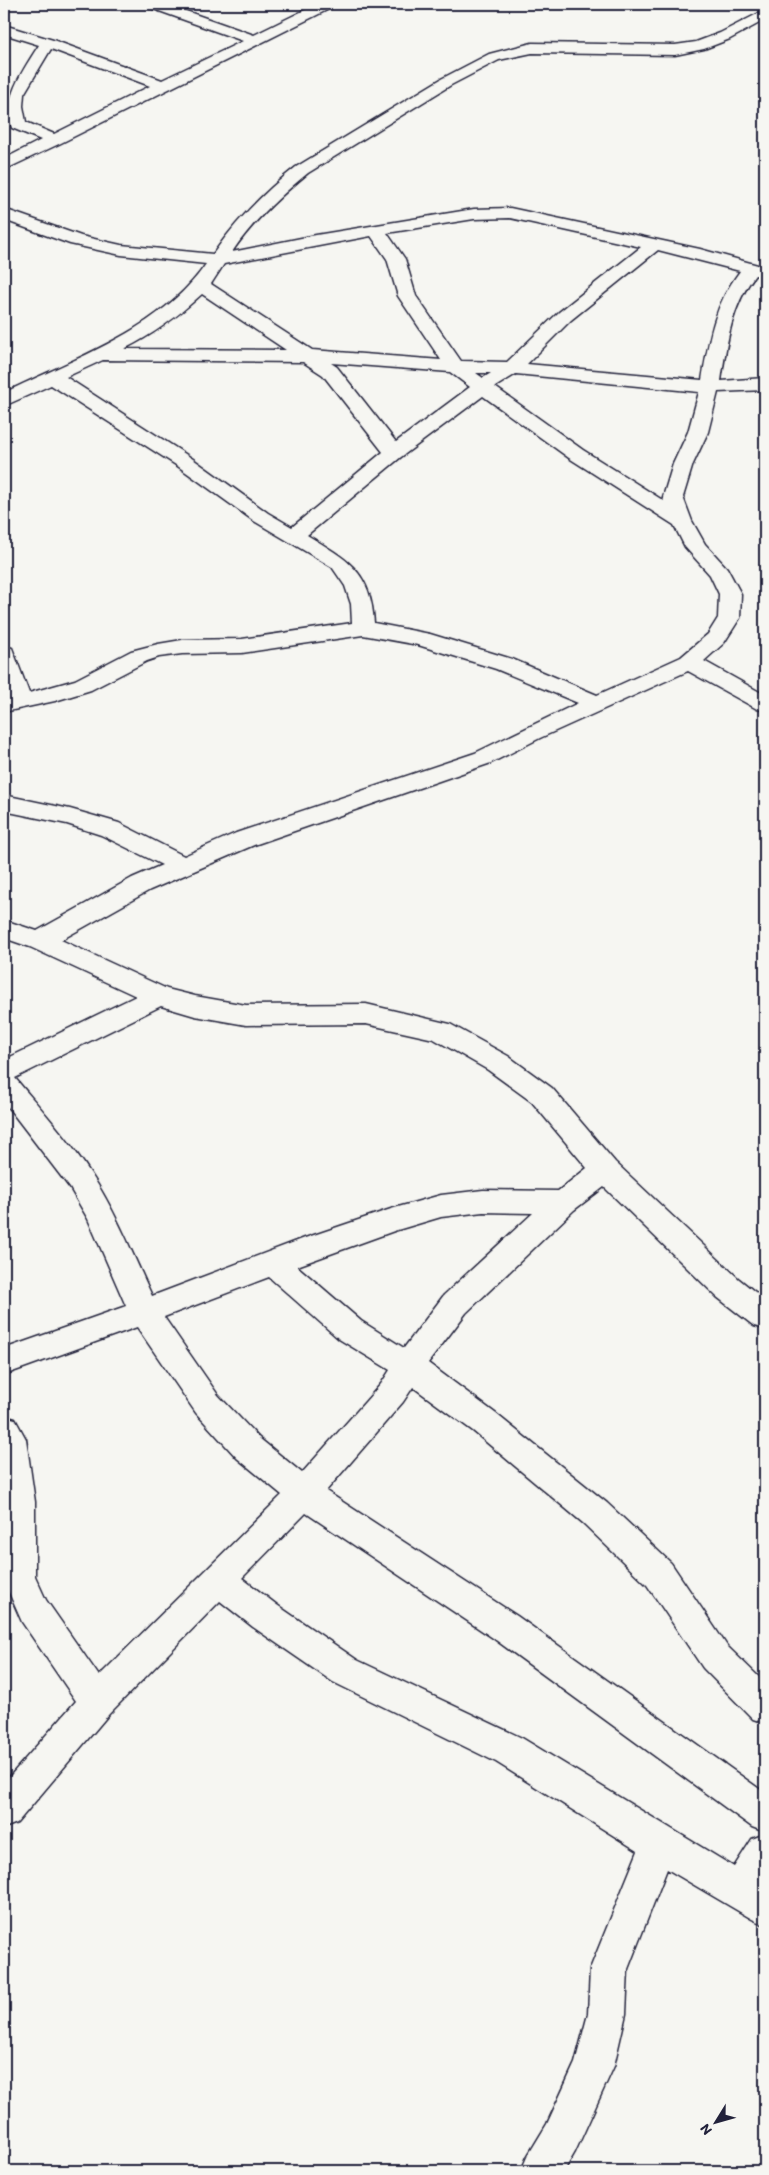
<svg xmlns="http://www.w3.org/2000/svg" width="769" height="2175" font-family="Itim,sans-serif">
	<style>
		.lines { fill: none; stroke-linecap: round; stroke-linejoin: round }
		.minor-casing { stroke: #22223b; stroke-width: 3 }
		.minor { fill: #f6f6f2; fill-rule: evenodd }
	</style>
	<rect width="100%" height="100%" fill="#f6f6f2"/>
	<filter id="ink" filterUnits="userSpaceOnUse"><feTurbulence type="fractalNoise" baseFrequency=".02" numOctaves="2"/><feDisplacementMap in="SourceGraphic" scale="10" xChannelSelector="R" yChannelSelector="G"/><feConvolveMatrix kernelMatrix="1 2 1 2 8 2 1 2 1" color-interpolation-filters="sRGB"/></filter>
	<g filter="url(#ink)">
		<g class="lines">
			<defs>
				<path id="minor" d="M146 4H166L254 35 317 4H335L333 7 61 143 4 170V159L41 140 12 128C0 102 25 67 39 45L4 34V25L53 40 162 80 243 41 148 7ZM51 49 150 86 54 134 26 122 23 106 24 94Z
					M765 10V20L730 39 704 49 675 55 532 53 499 60 451 85 308 173C280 196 252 222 232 252L316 235 474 209 510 208 700 249 765 267V277L755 275C731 307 727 342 721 381L765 378V390L718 392 708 432 693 464 683 497 692 521 705 544 727 568 741 594 740 618 724 643 704 661 765 695V711L757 709 688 671 540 738 491 763 254 845 150 890 61 940 167 989 195 996 246 1005 366 1004 450 1024 508 1056 552 1088 615 1162 739 1279 765 1300V1329L754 1326 717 1297 604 1187 574 1210 466 1313 428 1363 495 1413 607 1503 671 1563 727 1646 765 1683V1723L753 1719 703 1668 647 1585 583 1523 473 1431 413 1387 403 1402 326 1491 517 1616 765 1793V1832L752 1827 493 1638 306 1513 242 1578 277 1605 357 1660 522 1738 734 1867 752 1839 765 1834V1925L752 1919 667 1869 628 1969 626 2014 614 2066 575 2152 564 2171H521L527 2157 547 2124 575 2063 588 2014 590 1969 638 1851 496 1762 333 1682 253 1627 220 1601 109 1714 17 1823 4 1828V1783L76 1701 22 1622 4 1581V1416L15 1419 26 1439 35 1502V1576L46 1600 99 1676 282 1495 237 1458 196 1413 137 1327 4 1375V1349L126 1306 88 1219 70 1188 4 1102V1060L136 996 30 947 4 938V920L37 931 132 878 162 865 101 835 67 824 4 811V795L70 809 119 823 184 856 236 833 475 753 578 703 496 669 418 645 363 635 242 653 182 654 159 657 147 661 91 690 55 701 4 712V698L8 697 4 687V646L12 648 29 693 75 680 131 651 158 644 182 640 242 639 352 623 351 604 345 586 332 567 254 521 179 467 51 385 4 406V393C73 359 161 330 206 264L121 255 70 244 4 220V209L81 236 121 245 213 254C236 221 264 192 296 167L441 79 489 54 532 43 675 45 696 42 720 33ZM510 218 641 247 559 312 507 362 461 361 416 296 405 259 387 233 474 219ZM371 236 387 259 398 296 441 360 312 350 211 284 224 264ZM658 250 740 271C714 305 709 339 702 380L527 364 571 320ZM202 294 286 350 124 349C153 335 178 316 202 294ZM103 360 303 362 323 375 383 452 292 527 268 513 193 459 66 377ZM331 363 450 372 470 387 396 442 337 367ZM476 373H491L483 378ZM516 374 699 392 688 432 673 464 663 497 664 501 583 450 495 387ZM483 396 569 458 674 525 685 547 710 575 719 594 718 618 708 634 681 657 597 695 512 659 430 634 374 623C371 571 348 560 307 535L401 457ZM161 1006 195 1016 246 1025 366 1024 434 1039 488 1070 532 1102 587 1168 558 1191 483 1190 441 1195 391 1209 305 1238 152 1296C133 1255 116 1212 91 1174 69 1140 41 1109 15 1078ZM483 1212 533 1213 444 1295 404 1348 361 1321 297 1266 394 1231 441 1217ZM269 1277 339 1339 390 1370 381 1384 302 1473 259 1438 218 1395 164 1317Z"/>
			</defs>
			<!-- minor casing -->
			<use href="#minor" class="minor-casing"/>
			<!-- minor -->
			<use href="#minor" class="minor"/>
		</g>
	</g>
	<!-- margin -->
	<rect width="769" height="2175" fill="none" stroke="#f6f6f2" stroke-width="20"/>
	<rect x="10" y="10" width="749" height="2155" fill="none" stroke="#22223b" stroke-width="2" filter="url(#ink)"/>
	<!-- north arrow -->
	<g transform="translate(716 2122) rotate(233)" stroke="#f6f6f2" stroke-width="4" paint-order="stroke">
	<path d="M0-4L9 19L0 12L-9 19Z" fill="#22223b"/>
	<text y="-8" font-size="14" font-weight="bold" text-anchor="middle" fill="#22223b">N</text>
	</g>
</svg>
